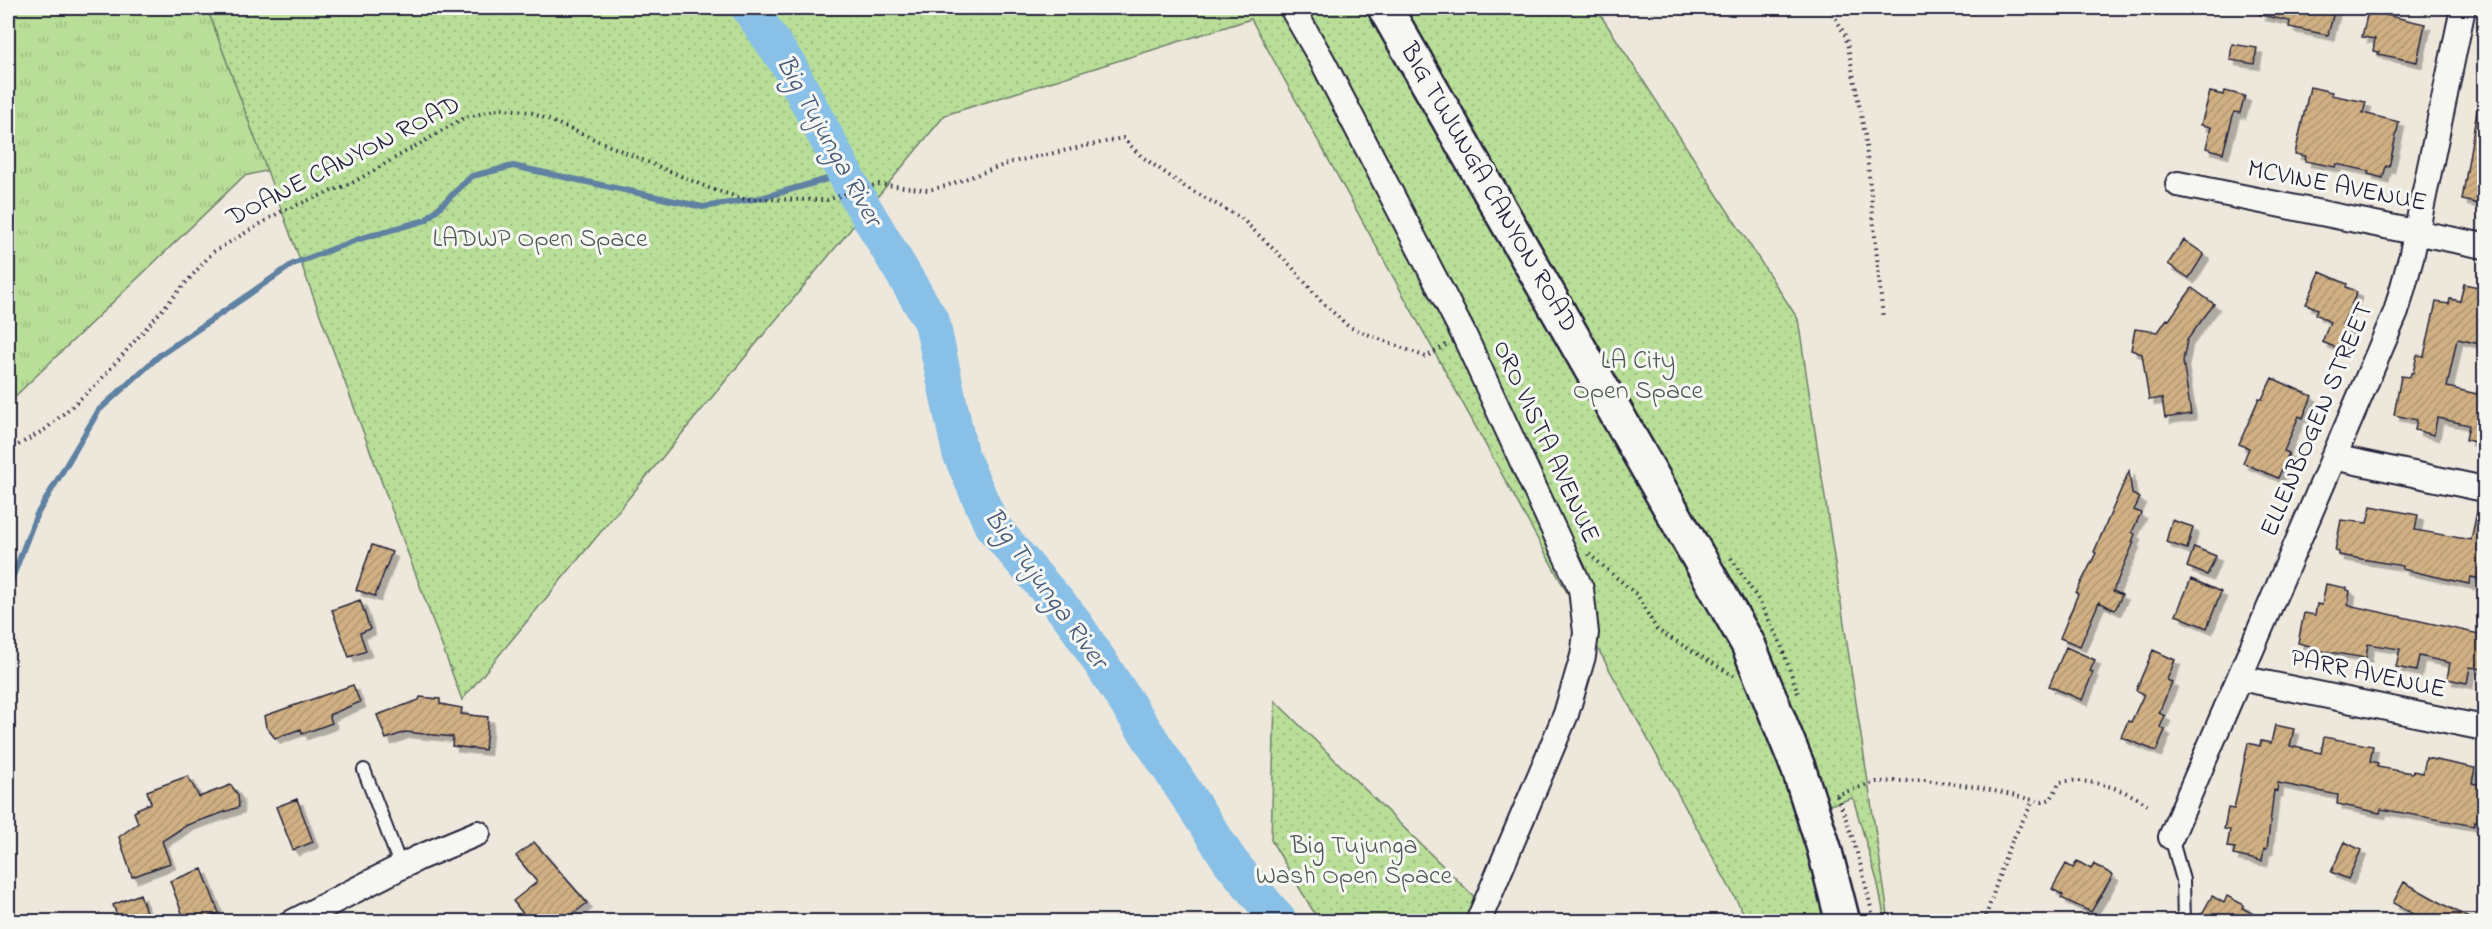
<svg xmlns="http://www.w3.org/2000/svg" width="2492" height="929" font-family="'Indie Flower',sans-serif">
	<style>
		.grass { fill: url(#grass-tufts); stroke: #6e806a; stroke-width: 1.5 }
		.park { fill: url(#park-dots); stroke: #6e806a; stroke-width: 1.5 }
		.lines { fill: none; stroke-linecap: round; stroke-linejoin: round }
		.stream { stroke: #5f81a2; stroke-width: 6 }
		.river { stroke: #88c0e7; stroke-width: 36 }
		.building { fill: url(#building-hatch); stroke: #22223b; stroke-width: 1.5; filter: url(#shadow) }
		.lane-casing { stroke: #22223b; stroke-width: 16 }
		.street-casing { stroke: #22223b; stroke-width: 28 }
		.secondary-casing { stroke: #22223b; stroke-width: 38 }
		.path { stroke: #22223b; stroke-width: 4; stroke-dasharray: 1.5 4.5; stroke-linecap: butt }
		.lane { stroke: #f6f6f2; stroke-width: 12 }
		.street { stroke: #f6f6f2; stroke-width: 24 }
		.secondary { stroke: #f6f6f2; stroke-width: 33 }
		.labels { text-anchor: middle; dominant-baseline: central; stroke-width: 6; stroke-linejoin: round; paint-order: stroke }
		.street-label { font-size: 26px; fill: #22223b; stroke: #f6f6f2 }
		.park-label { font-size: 26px; fill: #4f5a57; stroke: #f6f6f2 }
		.water-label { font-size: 27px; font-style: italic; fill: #465977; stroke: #f6f6f2 }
	</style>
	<defs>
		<pattern id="grass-tufts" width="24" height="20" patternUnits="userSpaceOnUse" patternTransform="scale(1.5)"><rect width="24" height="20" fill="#b9de98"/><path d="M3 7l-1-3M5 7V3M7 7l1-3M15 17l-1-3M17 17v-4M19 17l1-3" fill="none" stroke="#9fbe84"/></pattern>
		<pattern id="park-dots" width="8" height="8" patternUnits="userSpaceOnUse" patternTransform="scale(1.5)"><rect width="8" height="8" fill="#b9de98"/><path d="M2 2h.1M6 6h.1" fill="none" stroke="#9fbe84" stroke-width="1.8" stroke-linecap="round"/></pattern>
		<pattern id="building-hatch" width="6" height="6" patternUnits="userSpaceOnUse" patternTransform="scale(1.5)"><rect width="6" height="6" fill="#d0b083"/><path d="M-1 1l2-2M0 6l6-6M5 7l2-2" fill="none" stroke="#b29772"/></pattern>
		<filter id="shadow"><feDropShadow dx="5.5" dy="5.5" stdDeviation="0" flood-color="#0004"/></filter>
	</defs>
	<rect width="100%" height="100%" fill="#eee8dc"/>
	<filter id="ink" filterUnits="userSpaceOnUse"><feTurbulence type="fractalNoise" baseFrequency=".0167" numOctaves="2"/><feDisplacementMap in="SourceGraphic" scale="12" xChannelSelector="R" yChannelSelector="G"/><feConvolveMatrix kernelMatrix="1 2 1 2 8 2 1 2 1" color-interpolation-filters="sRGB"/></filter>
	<g filter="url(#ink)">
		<!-- grass -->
		<path class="grass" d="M8 8H690L386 143 244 176 8 403Z"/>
		<!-- park -->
		<path class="park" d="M207 8H1596L1798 319 1889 921H1885L1878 884 1853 798 1816 809 1844 921H1748L1251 19 945 115 462 700Z
			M1275 701 1499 921H1319L1271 840Z"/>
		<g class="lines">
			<!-- stream -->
			<path class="stream" d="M8 589 36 516 99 410 160 355 293 264 359 239 426 220 472 176 513 166 703 207 761 198 845 174"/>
			<!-- river -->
			<path class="river" d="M749 8 789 66 855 193 932 322 960 453 992 526 1072 619 1230 861 1280 922"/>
		</g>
		<!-- building -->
		<path class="building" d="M2261 8H2335L2328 35 2289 27 2290 21 2260 15Z
			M2368 11 2425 24 2417 62 2378 54 2379 52 2373 51 2375 39 2362 37Z
			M2232 44 2257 48 2254 64 2230 60Z
			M2310 87 2332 92 2331 95 2366 102 2363 113 2399 122 2389 167 2386 166 2383 178 2368 174 2369 171 2336 164 2335 167 2305 161 2306 156 2295 154Z
			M2225 91 2245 96 2240 113 2234 112 2223 153 2206 148 2211 127 2201 125 2210 92 2224 95Z
			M2477 110 2484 111V205L2462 200Z
			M2184 240 2204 254 2189 278 2168 264Z
			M2320 272 2347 284 2346 287 2357 292 2342 325 2351 329 2342 350 2322 342 2330 322 2316 314 2318 309 2306 304Z
			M2464 284 2484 288V345L2457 339 2447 387 2477 394 2478 388H2484V444L2466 440 2469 425 2437 418 2434 435 2415 430 2417 420 2394 415 2401 376 2410 377 2411 373H2413L2417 355 2424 356 2436 302 2449 304 2450 299 2460 301Z
			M2192 288 2214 304 2187 340 2183 361 2191 414 2165 418 2162 398 2149 400 2142 354 2131 350 2135 329 2158 332 2167 319 2169 320Z
			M2272 378 2312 396 2303 418 2299 416 2284 451 2289 453 2278 478 2243 463 2249 448 2239 444 2259 398 2262 399Z
			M2129 471 2132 494 2140 498 2134 510 2141 513 2132 532 2135 534 2132 542H2134L2113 591 2122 595 2115 610 2099 602 2080 646 2060 638 2078 594 2076 593 2096 553 2094 552Z
			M2371 506 2418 515 2415 530 2471 540 2477 512H2484V558L2480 579 2471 577 2469 584 2402 569 2403 566 2339 555V552L2335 551 2341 520 2367 523Z
			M2172 520 2193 527 2187 549 2166 542Z
			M372 545 392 552 375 596 356 590Z
			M2194 547 2216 556 2207 575 2187 567Z
			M2191 579 2221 592 2207 628 2176 615Z
			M2326 584 2347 588V590L2350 591 2348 605 2484 635V667L2482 669 2470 667 2467 683 2447 679 2450 663 2419 656 2416 671 2396 667 2400 649 2368 644 2366 658 2309 649 2310 646 2298 643 2304 613 2315 615 2317 604 2322 605Z
			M360 600 370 629 360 633 366 651 349 657 332 610Z
			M2066 647 2095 660 2090 671 2093 672 2082 700 2049 686Z
			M2153 650 2175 660 2167 680 2172 682 2159 713 2165 716 2160 727 2165 730 2156 751 2121 737 2128 721 2131 722 2144 694 2136 690Z
			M353 685 360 702 329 715 332 723 302 734 301 729 275 738 266 727 264 716Z
			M420 697 440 699V704L462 708 461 714 488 717 485 750 452 746 453 737 405 732 386 739 377 715 419 700Z
			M2275 725 2294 729 2290 746 2321 753 2324 737 2373 746 2370 761 2378 763 2377 767 2412 773 2413 771 2423 773 2426 758 2475 768 2472 783 2480 785 2479 790 2484 791V823L2475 821 2474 826 2381 809 2380 813 2337 804 2338 795 2278 783 2277 791 2274 790 2267 849H2264L2262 861 2233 855 2235 848 2227 847 2230 830 2224 829 2228 808 2234 809 2248 743 2260 746 2261 741 2271 743Z
			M188 776 199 797 231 785 238 795 239 807 187 825 162 841 170 863 132 877 119 837 138 823 134 812 138 810 137 809 151 803 147 791Z
			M297 799 313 842 293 850 276 807Z
			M534 842 587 903 564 921H529L513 901 537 882 516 856Z
			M2345 842 2361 850 2348 879 2331 872Z
			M2077 861 2091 869 2094 864 2113 875 2091 912 2061 898 2063 895 2052 889 2066 864 2073 868Z
			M202 869 219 913 196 921H185L170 881Z
			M2404 882 2429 896 2474 921H2414L2417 916 2393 903Z
			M140 894 147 915 131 921H119L113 905Z
			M2212 896 2224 903 2227 896 2244 905 2242 908 2267 921H2198Z"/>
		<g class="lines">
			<defs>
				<path id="lane" d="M364 770 401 867
					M2171 837 2183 880 2184 922"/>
				<path id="street" d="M1292 8 1323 62 1464 335 1581 589 1586 633 1583 656 1566 714 1478 922
					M2178 184 2484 246
					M2333 457 2484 489
					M2240 678 2484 728
					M2171 837 2396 312 2411 258 2463 8
					M293 922 418 858 478 833"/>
				<path id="secondary" d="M1385 8 1748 644 1799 770 1824 848 1843 922"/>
			</defs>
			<!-- lane casing -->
			<use href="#lane" class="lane-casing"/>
			<!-- street casing -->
			<use href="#street" class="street-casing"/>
			<!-- secondary casing -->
			<use href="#secondary" class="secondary-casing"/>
			<!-- path -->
			<path class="path" d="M1830 8 1846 37 1865 135 1883 318
				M8 451 46 429 96 385 213 252 282 211 354 182 462 119 501 108 530 112 709 188 744 199 827 200 878 184 928 190 946 186 1012 162 1123 138 1141 156 1184 186 1241 218 1291 266 1321 301 1349 327 1426 357 1446 345
				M1589 554 1637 595 1657 630 1734 676
				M1731 558 1759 601 1780 642 1798 693
				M1836 795 1876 782 1925 780 1977 787 2042 802 2051 799 2060 782C2087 777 2128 789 2149 806
				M1837 796C1854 836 1865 879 1874 922
				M1984 922 2008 849 2033 801"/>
			<!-- lane -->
			<use href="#lane" class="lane"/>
			<!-- street -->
			<use href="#street" class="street"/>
			<!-- secondary -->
			<use href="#secondary" class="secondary"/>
		</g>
	</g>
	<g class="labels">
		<!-- street labels -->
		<g class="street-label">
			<text transform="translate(344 162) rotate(-27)">DOANE CANYON ROAD</text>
			<text transform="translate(2337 187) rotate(11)">MCVINE AVENUE</text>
			<text transform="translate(1488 188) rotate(60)">BIG TUJUNGA CANYON ROAD</text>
			<text transform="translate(2318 420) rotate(-67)">ELLENBOGEN STREET</text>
			<text transform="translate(1545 442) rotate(65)">ORO VISTA AVENUE</text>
			<text transform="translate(2368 675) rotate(12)">PARR AVENUE</text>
		</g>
		<!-- park labels -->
		<g class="park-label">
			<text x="540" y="240">LADWP Open Space</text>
			<text x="1638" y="362">LA City<tspan x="1638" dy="30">Open Space</tspan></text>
			<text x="1354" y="847">Big Tujunga<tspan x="1354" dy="30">Wash Open Space</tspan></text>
		</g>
		<!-- water labels -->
		<g class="water-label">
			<text transform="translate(828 141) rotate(61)">Big Tujunga River</text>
			<text transform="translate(1045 589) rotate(54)">Big Tujunga River</text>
		</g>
	</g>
	<!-- margin -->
	<rect width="2492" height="929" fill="none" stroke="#f6f6f2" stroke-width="30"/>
	<rect x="15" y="15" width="2462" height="899" fill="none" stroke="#22223b" stroke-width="2" filter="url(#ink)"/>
</svg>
